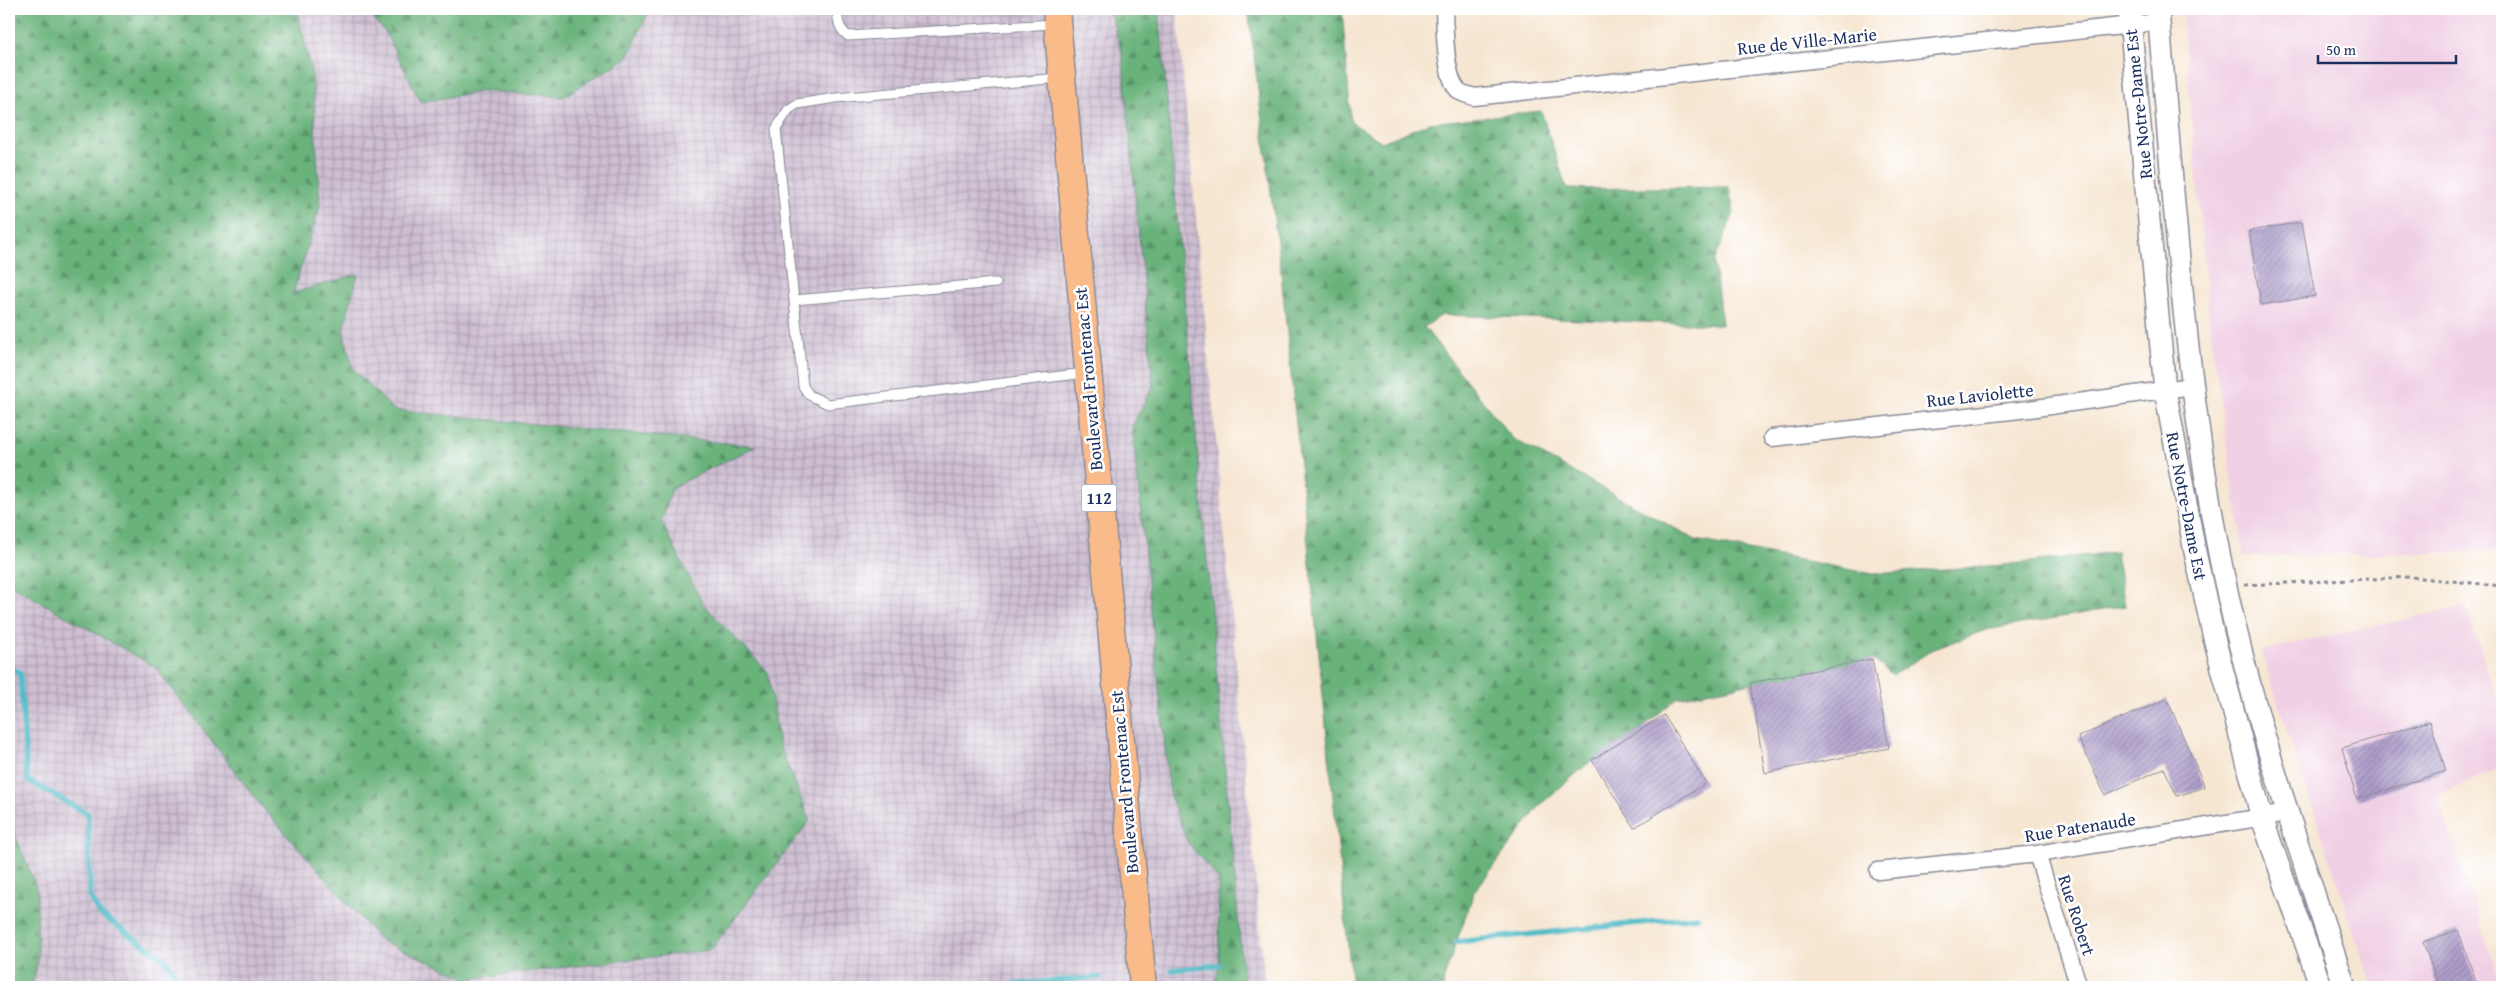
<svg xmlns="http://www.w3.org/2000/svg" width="2511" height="996" font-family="'Gentium Book Plus',serif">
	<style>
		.built { fill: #f0d0e4 }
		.industrial { fill: url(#industrial-grid) }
		.forest { fill: url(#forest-firs); stroke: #42706c }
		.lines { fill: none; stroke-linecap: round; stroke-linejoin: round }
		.stream { stroke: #4cb9c7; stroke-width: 5.5 }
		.building { fill: url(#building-hatch) }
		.service-casing { stroke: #888a98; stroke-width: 11 }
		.minor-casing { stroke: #888a98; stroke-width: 19 }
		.tertiary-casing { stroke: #888a98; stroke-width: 24 }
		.primary-casing { stroke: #888a98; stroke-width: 29 }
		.path { stroke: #888a98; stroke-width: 3; stroke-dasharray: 4 4; stroke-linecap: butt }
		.service { stroke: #fff; stroke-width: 9 }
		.minor { stroke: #fff; stroke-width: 16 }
		.tertiary { stroke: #fff; stroke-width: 21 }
		.primary { stroke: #fabb8b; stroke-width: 26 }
		.labels { text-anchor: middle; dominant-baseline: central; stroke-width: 5; stroke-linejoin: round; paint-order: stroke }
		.shield { fill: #fff; stroke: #5f6d8e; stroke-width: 1 }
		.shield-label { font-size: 16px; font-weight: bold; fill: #1b2f5e }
		.street-label { font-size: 18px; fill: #1b2f5e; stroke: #fff }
	</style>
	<defs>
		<pattern id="industrial-grid" width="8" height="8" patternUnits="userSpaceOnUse" patternTransform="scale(1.25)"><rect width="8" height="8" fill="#cebed1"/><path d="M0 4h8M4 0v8" fill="none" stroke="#a69bad"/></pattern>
		<pattern id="forest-firs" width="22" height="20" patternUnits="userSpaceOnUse" patternTransform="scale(1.25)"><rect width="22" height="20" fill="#69b27a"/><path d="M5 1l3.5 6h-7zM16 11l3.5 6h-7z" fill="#569167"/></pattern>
		<pattern id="building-hatch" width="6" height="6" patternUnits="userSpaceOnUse" patternTransform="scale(1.25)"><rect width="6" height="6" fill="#ae9eca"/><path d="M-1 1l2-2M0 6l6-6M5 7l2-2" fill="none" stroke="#8d81a7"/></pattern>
	</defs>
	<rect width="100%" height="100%" fill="#fff"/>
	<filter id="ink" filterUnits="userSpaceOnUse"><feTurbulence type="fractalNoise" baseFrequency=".02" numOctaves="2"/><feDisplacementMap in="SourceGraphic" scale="10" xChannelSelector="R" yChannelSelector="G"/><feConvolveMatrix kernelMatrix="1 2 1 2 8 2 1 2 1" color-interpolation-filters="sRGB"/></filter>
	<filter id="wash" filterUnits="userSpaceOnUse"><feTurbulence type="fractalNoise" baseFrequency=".0096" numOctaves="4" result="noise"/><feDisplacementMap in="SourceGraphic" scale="20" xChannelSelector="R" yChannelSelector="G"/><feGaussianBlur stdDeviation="1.12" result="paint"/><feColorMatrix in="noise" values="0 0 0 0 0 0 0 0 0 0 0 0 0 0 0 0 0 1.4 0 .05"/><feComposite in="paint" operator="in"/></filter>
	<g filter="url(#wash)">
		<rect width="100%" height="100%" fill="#f6e6d1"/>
		<!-- built -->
		<path class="built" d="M2182 9H2502V551L2244 556 2210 330Z
			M2466 606 2502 713V767L2437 795 2502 987H2372L2261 651Z"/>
		<!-- industrial -->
		<path class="industrial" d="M9 9H1177L1265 987H9Z"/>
		<!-- forest -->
		<path class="forest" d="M9 9H297L312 75 320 206 293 293 358 274 343 332 354 370 394 410 756 446 673 487 661 521 703 604 768 672 779 745 810 820 711 950 468 979 380 940 263 808 155 667 9 584Z
			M365 9H660L648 13 628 57 563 97 483 91 421 102 385 32Z
			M1109 9H1159L1244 987H1215L1219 965 1218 879 1188 843 1170 796 1132 426 1153 386 1122 53Z
			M1248 9H1342L1351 122 1382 142 1429 123 1541 111 1567 189 1729 187 1734 213 1714 262 1722 325 1442 315 1424 327 1512 438 1696 540 1873 574 2003 565 2116 552 2125 606 1986 630 1932 650 1893 675 1872 659 1677 698 1636 733 1592 760 1542 803 1474 892 1444 978 1443 987H1352L1281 273Z
			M9 819 37 890 38 961 31 987H9Z"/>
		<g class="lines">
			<!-- stream -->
			<path class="stream" d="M9 667 20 673 27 780 88 814 90 898 100 914 167 961 182 987
				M1456 942 1697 917
				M1172 970 1219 965
				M987 987 1100 977"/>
		</g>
		<g id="blocks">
			<!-- building -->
			<path class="building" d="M2302 222 2315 296 2261 305 2249 231Z
				M1872 659 1889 748 1765 773 1750 683Z
				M2167 699 2205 787 2177 796 2164 768 2105 795 2078 737Z
				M1664 715 1706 783 1634 828 1592 760Z
				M2430 721 2446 771 2357 799 2342 748Z
				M2458 930 2478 987H2439L2423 942Z"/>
		</g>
	</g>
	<g filter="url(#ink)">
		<use href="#blocks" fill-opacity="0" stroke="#888a98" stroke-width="1"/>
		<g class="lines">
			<defs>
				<path id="service" d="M837 9C838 21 838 28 848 36L1054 24
					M1059 78 836 98 797 104 788 110 776 129 803 386 809 395 828 404 1086 373
					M794 300 996 283"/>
				<path id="minor" d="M1444 9C1445 28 1444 78 1459 91 1462 94 1469 95 1474 97L2159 22
					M1772 438 2029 409 2192 386
					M2037 854 2079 987
					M1878 871 2037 854 2288 813"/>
				<path id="tertiary" d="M2129 9 2165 390 2195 552 2214 638 2262 818 2321 987
					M2158 9C2173 189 2184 370 2218 548 2247 698 2297 843 2345 987"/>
				<path id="primary" d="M1056 9 1143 987"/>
			</defs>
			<!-- service casing -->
			<use href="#service" class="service-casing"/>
			<!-- minor casing -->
			<use href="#minor" class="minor-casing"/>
			<!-- tertiary casing -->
			<use href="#tertiary" class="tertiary-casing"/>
			<!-- primary casing -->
			<use href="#primary" class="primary-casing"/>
			<!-- path -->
			<path class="path" d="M2245 585 2411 577 2502 586"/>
			<!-- service -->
			<use href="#service" class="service"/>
			<!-- minor -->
			<use href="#minor" class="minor"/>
			<!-- tertiary -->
			<use href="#tertiary" class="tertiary"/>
			<!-- primary -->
			<use href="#primary" class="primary"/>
		</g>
	</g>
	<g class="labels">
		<!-- shield labels -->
		<rect class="shield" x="1081.5" y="484.5" width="35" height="27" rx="4"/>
		<g class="shield-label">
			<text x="1099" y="498">112</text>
		</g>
		<!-- street labels -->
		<g class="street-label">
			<text transform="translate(1807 41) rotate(-6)">Rue de Ville-Marie</text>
			<text transform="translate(2138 104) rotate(-96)">Rue Notre-Dame Est</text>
			<text transform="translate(1088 379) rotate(-95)">Boulevard Frontenac Est</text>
			<text transform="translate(1980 395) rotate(-6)">Rue Laviolette</text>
			<text transform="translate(2187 506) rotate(79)">Rue Notre-Dame Est</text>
			<text transform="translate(1124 782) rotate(-95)">Boulevard Frontenac Est</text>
			<text transform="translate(2080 827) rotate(-9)">Rue Patenaude</text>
			<text transform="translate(2077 915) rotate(72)">Rue Robert</text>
		</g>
	</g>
	<!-- margin -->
	<rect width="2511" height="996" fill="none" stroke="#fff" stroke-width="30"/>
	<!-- scale -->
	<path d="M2318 55v8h138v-8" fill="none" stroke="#1b2f5e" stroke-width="2.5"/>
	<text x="2326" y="55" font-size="15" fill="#1b2f5e" stroke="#ffffff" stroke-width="4" paint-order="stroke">50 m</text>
</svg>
